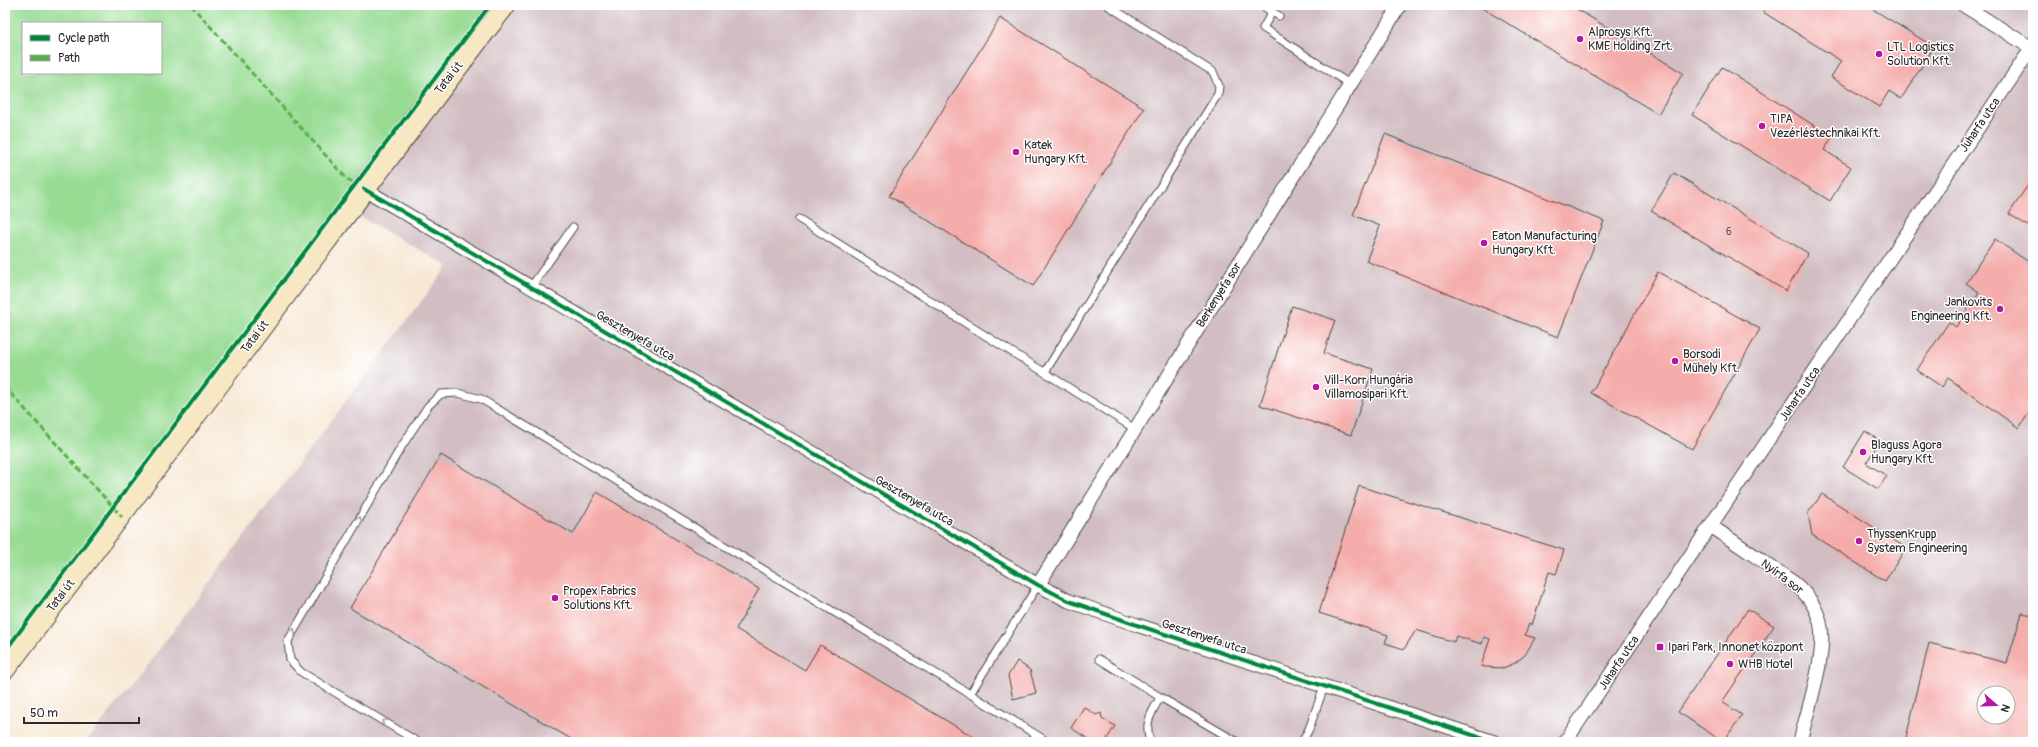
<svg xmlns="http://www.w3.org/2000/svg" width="2038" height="747" font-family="Pangolin,sans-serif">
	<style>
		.industrial { fill: #d2bec2; fill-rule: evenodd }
		.green { fill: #98dc94; stroke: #628460; fill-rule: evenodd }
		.building { fill: #f4adab; fill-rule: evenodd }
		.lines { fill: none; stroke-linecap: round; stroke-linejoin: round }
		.lane-casing { stroke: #4a4744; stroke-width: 9 }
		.street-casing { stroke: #4a4744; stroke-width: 15 }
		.secondary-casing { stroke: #4a4744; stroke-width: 21 }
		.lane { stroke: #fff; stroke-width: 7 }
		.street { stroke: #fff; stroke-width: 13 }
		.secondary { stroke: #f7e8c3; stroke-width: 19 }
		.quiet { stroke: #56b246; stroke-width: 3; stroke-dasharray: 6 3; stroke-linecap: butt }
		.cycleway-casing { stroke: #fff; stroke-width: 6 }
		.cycleway { stroke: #00873e; stroke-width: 4 }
		.oneway { stroke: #a0a0a0 }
		.poi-dot { fill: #b5179e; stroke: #fff; stroke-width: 1.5 }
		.labels { text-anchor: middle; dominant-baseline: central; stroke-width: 3; stroke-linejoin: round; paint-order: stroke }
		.number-label { font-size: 10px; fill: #5d4c4b }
		.poi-label { font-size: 12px; fill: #2b2b2b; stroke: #fff; text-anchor: start }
		.street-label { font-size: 12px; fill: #2b2b2b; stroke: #fff }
	</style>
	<rect width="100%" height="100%" fill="#fff"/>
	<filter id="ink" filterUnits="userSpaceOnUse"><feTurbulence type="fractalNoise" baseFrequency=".025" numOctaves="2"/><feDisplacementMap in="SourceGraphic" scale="8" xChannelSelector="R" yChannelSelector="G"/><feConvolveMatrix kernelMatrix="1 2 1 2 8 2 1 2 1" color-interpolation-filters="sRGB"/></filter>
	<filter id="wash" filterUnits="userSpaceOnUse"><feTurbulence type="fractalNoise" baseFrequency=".012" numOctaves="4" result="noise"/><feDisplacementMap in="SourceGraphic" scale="16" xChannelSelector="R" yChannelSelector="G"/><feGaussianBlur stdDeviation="0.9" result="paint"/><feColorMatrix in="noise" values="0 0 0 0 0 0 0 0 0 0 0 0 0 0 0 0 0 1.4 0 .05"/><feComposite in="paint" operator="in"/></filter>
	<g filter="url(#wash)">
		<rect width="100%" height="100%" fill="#f7e8d4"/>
		<!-- industrial -->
		<path class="industrial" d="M489 5H2033V742H86L148 664 448 266 343 207 354 185ZM1984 693H2008V717H1984Z"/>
		<!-- green -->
		<path class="green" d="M5 5H489L354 185 343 207 5 665ZM23 23H161V73H23Z"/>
		<g id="blocks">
			<!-- building -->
			<path class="building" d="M1477 5H1570L1683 73 1658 114Z
				M1768 5H1866L1934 47 1901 99 1889 91 1879 107 1831 77 1841 61 1763 12Z
				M1000 18 1144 108 1033 286 889 196Z
				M1722 67 1832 137 1824 150 1851 167 1830 201 1692 115Z
				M1385 134 1604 221 1558 337 1366 261 1380 226 1353 215Z
				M1674 173 1808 253 1786 291 1651 211Z
				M2033 177V229L2009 214Z
				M1995 239 2033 265V407L2019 428 1948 378 1942 387 1917 370 1949 322 1956 327 1979 292 1966 283Z
				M1658 272 1760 329 1692 449 1591 393Z
				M1292 306 1335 320 1324 353 1373 369 1351 435 1260 405Z
				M1865 431 1880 441 1866 463 1887 476 1878 489 1843 467Z
				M441 455 573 534 597 492 759 589 736 629 805 670 820 645 982 742H569L571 739 350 608Z
				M1359 486 1564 550 1556 574 1549 572 1532 625 1529 623 1525 635 1535 638 1525 655 1515 663 1503 668 1486 667 1481 666 1490 639 1484 637 1482 644 1456 636 1454 642 1416 630 1404 649 1385 643 1388 635 1319 613Z
				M1822 494 1906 548 1885 581 1812 535 1808 513Z
				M1748 609 1774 626 1722 702 1742 715 1723 742 1678 712Z
				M2022 613 2033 615V742H1905L1929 643 2007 663ZM1984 693H2008V717H1984Z
				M1017 661 1030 670 1036 693 1013 699 1008 676Z
				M1084 707 1096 715 1101 713 1102 718 1115 726 1105 742H1093L1071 728Z"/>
		</g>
	</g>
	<g filter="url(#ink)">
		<use href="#blocks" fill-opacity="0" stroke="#4a4744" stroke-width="1"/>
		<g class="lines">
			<defs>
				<path id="lane" d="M1261 5 1279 16
					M1272 12 1263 28 1351 85
					M799 219 1135 429
					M531 287 573 227
					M1045 372 1218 94 1219 86 1213 72 1107 5
					M1038 585 970 694 1048 742
					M1099 659 1160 697
					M418 742 301 672 290 660 288 641 400 449 428 406 441 394 458 393 481 399 970 694
					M1150 742C1144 721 1151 715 1160 697L1237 742
					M1302 742 1309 729 1324 687"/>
				<path id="street" d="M1963 5 2033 49
					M364 189 1038 585 1069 601 1137 625 1494 742
					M1711 526 1793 582C1805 592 1816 606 1820 622 1828 653 1807 710 1800 742
					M1038 585 1400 5
					M1565 742 2033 46"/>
				<path id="secondary" d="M5 670C173 449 336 225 506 5"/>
			</defs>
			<!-- lane casing -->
			<use href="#lane" class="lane-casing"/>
			<!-- street casing -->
			<use href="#street" class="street-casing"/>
			<!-- secondary casing -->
			<use href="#secondary" class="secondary-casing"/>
			<!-- lane -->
			<use href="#lane" class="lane"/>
			<!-- street -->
			<use href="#street" class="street"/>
			<!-- secondary -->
			<use href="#secondary" class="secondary"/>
			<!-- quiet -->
			<path class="quiet" d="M191 5 346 178 357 186
				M5 387 122 517"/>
			<defs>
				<path id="cycleway" d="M364 189 1038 585 1069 601 1137 625 1494 742
					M5 651 490 5"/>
			</defs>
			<!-- cycleway casing -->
			<use href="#cycleway" class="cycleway-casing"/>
			<!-- cycleway -->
			<use href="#cycleway" class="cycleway"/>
		</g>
		<!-- one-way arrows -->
		<defs><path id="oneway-chevron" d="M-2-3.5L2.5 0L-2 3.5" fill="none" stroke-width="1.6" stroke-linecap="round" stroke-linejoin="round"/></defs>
		<g class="oneway">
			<use href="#oneway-chevron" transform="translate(359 519) rotate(-60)"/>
			<use href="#oneway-chevron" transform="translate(293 631) rotate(-60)"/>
			<use href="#oneway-chevron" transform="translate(384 722) rotate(-149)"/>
		</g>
	</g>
	<!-- markers -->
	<g class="poi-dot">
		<circle cx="1580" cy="39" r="4"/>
		<circle cx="1879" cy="54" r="4"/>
		<circle cx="1762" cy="126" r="4"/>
		<circle cx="1016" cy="152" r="4"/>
		<circle cx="1484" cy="243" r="4"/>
		<circle cx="2000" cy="309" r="4"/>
		<circle cx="1675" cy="361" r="4"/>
		<circle cx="1316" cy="387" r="4"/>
		<circle cx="1863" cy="452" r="4"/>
		<circle cx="1859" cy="541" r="4"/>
		<circle cx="555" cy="598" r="4"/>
		<rect x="1656" y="643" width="8" height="8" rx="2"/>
		<circle cx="1730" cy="664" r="4"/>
	</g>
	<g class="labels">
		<!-- number labels -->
		<g class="number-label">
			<text x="1729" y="232">6</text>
		</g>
		<!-- poi labels -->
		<g class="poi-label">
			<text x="1588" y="32">Alprosys Kft.<tspan x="1588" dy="14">KME Holding Zrt.</tspan></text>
			<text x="1887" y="47">LTL Logistics<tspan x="1887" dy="14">Solution Kft.</tspan></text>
			<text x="1770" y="119">TIPA<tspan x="1770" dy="14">Vezérléstechnikai Kft.</tspan></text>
			<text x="1024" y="145">Katek<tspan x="1024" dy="14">Hungary Kft.</tspan></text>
			<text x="1492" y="236">Eaton Manufacturing<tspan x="1492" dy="14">Hungary Kft.</tspan></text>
			<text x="1992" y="302" text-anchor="end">Jankovits<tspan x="1992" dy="14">Engineering Kft.</tspan></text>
			<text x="1683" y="354">Borsodi<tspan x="1683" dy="14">Műhely Kft.</tspan></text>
			<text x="1324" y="380">Vill-Korr Hungária<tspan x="1324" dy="14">Villamosipari Kft.</tspan></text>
			<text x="1871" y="445">Blaguss Agora<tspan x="1871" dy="14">Hungary Kft.</tspan></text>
			<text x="1867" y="534">ThyssenKrupp<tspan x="1867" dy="14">System Engineering</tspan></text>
			<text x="563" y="591">Propex Fabrics<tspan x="563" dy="14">Solutions Kft.</tspan></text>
			<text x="1668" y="647">Ipari Park, Innonet központ</text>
			<text x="1738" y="664">WHB Hotel</text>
		</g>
		<!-- street labels -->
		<g class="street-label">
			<text transform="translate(449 78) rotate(-52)">Tatai út</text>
			<text transform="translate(1980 125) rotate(-56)">Juharfa utca</text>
			<text transform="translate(1219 295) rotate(-58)">Berkenyefa sor</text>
			<text transform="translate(635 336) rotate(30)">Gesztenyefa utca</text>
			<text transform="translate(255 337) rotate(-53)">Tatai út</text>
			<text transform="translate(1800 394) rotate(-56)">Juharfa utca</text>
			<text transform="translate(914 501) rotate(30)">Gesztenyefa utca</text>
			<text transform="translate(1782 577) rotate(37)">Nyírfa sor</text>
			<text transform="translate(61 596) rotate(-53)">Tatai út</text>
			<text transform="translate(1204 637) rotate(18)">Gesztenyefa utca</text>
			<text transform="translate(1619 663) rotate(-56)">Juharfa utca</text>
		</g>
	</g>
	<!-- margin -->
	<rect width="2038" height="747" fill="none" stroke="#fff" stroke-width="20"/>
	<!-- legend -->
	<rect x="22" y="22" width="140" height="52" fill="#ffffff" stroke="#aaaaaa"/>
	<rect x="30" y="35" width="20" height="6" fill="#00873e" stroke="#aaaaaa"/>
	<text x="58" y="42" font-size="12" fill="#2b2b2b">Cycle path</text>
	<rect x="30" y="55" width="20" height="6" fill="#56b246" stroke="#aaaaaa"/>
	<text x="58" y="62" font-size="12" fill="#2b2b2b">Path</text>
	<!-- north arrow -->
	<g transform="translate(1996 705) rotate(110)"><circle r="19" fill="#ffffff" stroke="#aaaaaa"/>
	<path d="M0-3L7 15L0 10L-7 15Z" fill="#b5179e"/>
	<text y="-6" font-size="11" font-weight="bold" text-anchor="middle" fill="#2b2b2b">N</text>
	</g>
	<!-- scale -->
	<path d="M24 717v6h115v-6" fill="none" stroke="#2b2b2b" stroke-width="2"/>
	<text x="30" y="717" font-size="12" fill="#2b2b2b" stroke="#ffffff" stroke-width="3" paint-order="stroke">50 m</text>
</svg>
